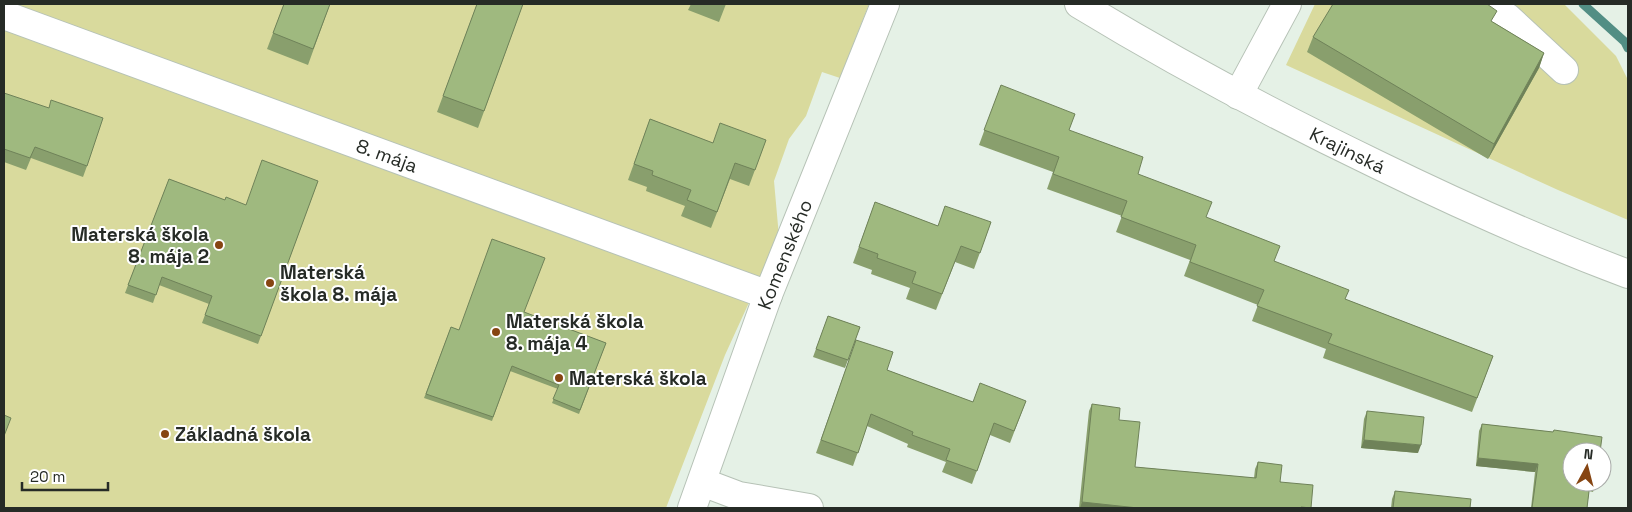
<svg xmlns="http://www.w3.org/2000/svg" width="1632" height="512" font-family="'Space Grotesk',sans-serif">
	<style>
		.green { fill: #d9da9d }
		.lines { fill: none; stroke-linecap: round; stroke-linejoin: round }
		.stream { stroke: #528e84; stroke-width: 9 }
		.minor-casing { stroke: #b6c2b6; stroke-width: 30 }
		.major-casing { stroke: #b6c2b6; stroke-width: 30 }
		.minor { stroke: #fff; stroke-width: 28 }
		.major { stroke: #fff; stroke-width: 28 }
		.wall { fill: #899f6d }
		.shaded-wall { fill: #6f8259 }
		.building { fill: #9fb97f; stroke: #6f8259 }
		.poi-dot { fill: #864512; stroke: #fff; stroke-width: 2 }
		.labels { text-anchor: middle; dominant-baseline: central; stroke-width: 4; stroke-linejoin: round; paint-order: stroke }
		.street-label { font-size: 19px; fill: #262b26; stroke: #fff }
		.poi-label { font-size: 19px; font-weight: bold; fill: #262b26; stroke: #fff; text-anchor: start }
	</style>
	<rect width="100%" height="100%" fill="#e5f1e6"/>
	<!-- green -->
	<path class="green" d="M4 4H869L840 78 822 72 806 116 789 139 774 181 779 237 725 355 666 508H4Z
		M1315 4H1564L1616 56 1628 80V220L1558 190 1286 65Z"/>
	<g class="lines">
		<!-- stream -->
		<path class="stream" d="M1583 4 1625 42 1628 48"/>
		<defs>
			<g id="minor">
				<path d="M1487 4 1508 18 1564 70"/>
				<path id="s1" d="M4 15 768 295"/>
				<path d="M1238 95 1287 4"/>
				<path d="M702 482 739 496 809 508"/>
				<path id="s2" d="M692 508 768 295 885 4"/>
			</g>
			<g id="major">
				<path id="s3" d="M1079 4C1176 63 1276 116 1378 165 1460 205 1543 242 1628 274"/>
			</g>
		</defs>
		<!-- minor casing -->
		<use href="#minor" class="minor-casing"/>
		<!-- major casing -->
		<use href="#major" class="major-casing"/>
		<!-- minor -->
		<use href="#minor" class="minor"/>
		<!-- major -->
		<use href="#major" class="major"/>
	</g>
	<!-- wall -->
	<path class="wall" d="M284 4H330L308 65 267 49Z
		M477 4H523L478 128 437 112Z
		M691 4H726L719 22 688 10Z
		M1493 22 1544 53 1539 68 1488 159 1307 52 1313 37Z
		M1001 85 1069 131 1275 262 1345 299 1493 356 1472 412 1323 358 1326 349 1252 321 1258 305 1184 276 1190 260 1116 232 1122 216 1047 189 1053 172 979 145Z
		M4 93 87 166 83 177 31 158 26 170 4 162Z
		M650 119 713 143 766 140 749 186 730 179 711 228 681 216 685 206 646 191 647 187 628 180Z
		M169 179 225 200 246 205 318 181 258 344 202 323 209 304 159 285 153 303 125 293Z
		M875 202 938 226 991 222 974 269 955 262 936 310 906 299 910 288 871 274 872 270 853 263Z
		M524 312 606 343 579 414 552 403 558 389 510 371 492 421 424 398 451 327 459 330Z
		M828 316 860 327 845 368 813 357Z
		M856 340 887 370 973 402 1026 401 1010 443 990 435 972 484 942 472 946 462 907 447 908 444 867 426 853 466 816 453Z
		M1092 404 1119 420 1135 467 1254 478 1255 469 1258 462 1311 508H1079L1089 411Z
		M1367 411 1418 453 1361 448 1364 419Z
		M1482 424 1553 432 1554 430 1596 482 1593 492 1589 491 1587 508H1531L1535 472 1476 466 1479 431Z
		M1395 491 1470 508H1391L1392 499Z"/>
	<!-- shaded-wall -->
	<path class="shaded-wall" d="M1544 53 1539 68 1488 159 1494 144Z
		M1364 440 1421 445 1418 453 1361 448Z
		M1478 458 1538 464 1535 472 1476 466Z
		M1082 502 1139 508H1080Z"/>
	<!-- building -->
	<path class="building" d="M284 4H330L313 49 273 33Z
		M477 4H523L484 111 443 96Z
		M1333 4H1487L1497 11 1491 21 1544 53 1494 144 1313 37Z
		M1001 85 1075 114 1069 130 1143 157 1138 174 1212 202 1206 217 1280 246 1274 261 1349 290 1345 299 1493 356 1477 398 1328 343 1332 334 1257 306 1264 290 1190 262 1196 245 1121 217 1127 201 1053 174 1059 157 984 130Z
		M4 93 49 108 51 100 103 118 87 166 35 147 30 158 4 149Z
		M650 119 713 143 720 123 766 140 755 170 735 163 717 212 687 200 691 190 652 175 653 171 634 164Z
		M262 160 318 181 261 336 205 315 212 296 162 277 156 295 128 285 169 179 225 200 226 197 246 205Z
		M875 202 938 226 945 206 991 222 980 253 961 246 942 294 912 283 916 272 877 258 878 254 859 247Z
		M492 239 545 258 524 312 606 343 580 410 553 399 559 385 512 366 493 417 426 394 451 327 459 330Z
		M828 316 860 327 848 360 816 349Z
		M856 340 893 352 887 370 973 402 980 383 1026 401 1014 431 994 423 977 471 946 460 950 449 912 435 913 432 871 414 858 453 821 440Z
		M1092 404 1120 408 1119 420 1140 422 1135 467 1256 478 1258 462 1282 465 1280 482 1313 485 1311 508 1301 507V508H1138L1082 502Z
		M1367 411 1424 417 1421 445 1364 440Z
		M4 415 11 418 4 436Z
		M1482 424 1553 432 1554 430 1602 437 1600 452H1572V482H1596V484L1590 483 1587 508H1532L1538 464 1478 458Z
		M1395 491 1471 499 1470 508H1393Z"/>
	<!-- markers -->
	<g class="poi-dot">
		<circle cx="219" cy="245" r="5"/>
		<circle cx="270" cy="283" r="5"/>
		<circle cx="496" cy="332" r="5"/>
		<circle cx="559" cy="378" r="5"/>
		<circle cx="165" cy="434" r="5"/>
	</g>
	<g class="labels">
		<!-- street labels -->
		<g class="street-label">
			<text stroke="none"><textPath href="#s3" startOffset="306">Krajinská</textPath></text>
			<text stroke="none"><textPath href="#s1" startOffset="408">8. mája</textPath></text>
			<text stroke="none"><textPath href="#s2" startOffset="270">Komenského</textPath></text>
		</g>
		<!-- poi labels -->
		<g class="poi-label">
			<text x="209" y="234" text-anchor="end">Materská škola<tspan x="209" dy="22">8. mája 2</tspan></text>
			<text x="280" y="272">Materská<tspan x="280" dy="22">škola 8. mája</tspan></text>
			<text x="506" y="321">Materská škola<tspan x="506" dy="22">8. mája 4</tspan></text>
			<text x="569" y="378">Materská škola</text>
			<text x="175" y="434">Základná škola</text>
		</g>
	</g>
	<!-- border -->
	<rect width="1632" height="512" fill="none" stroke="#262b26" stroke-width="10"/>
	<!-- north arrow -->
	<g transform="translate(1587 467) rotate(7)"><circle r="24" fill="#ffffff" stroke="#a8aaa8"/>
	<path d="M0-4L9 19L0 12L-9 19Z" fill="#864512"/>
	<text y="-8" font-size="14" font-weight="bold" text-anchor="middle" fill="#262b26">N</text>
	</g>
	<!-- scale -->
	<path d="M22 482v8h86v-8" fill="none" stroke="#262b26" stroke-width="2.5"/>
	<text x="30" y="482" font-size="15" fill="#262b26" stroke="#ffffff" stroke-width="4" paint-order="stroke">20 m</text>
</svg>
